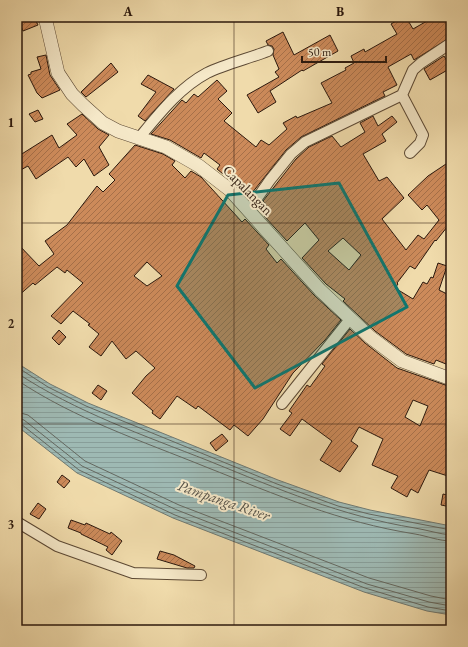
<svg xmlns="http://www.w3.org/2000/svg" width="468" height="647" font-family="'EB Garamond',serif">
	<style>
		.water { fill: url(#water-rules); stroke: #707971 }
		.lines { fill: none; stroke-linecap: round; stroke-linejoin: round }
		.shore { stroke: #646860; stroke-width: 1 }
		.building { fill: url(#building-hatch); stroke: #2b180d; fill-rule: evenodd }
		.minor-casing { stroke: #5c4934; stroke-width: 12 }
		.tertiary-casing { stroke: #5c4934; stroke-width: 14 }
		.minor { stroke: #f5e8c8; stroke-width: 10 }
		.tertiary { stroke: #f5e8c8; stroke-width: 13 }
		.marked { fill: #0f766e; fill-opacity: 0.2; stroke: #0f766e; stroke-width: 3; stroke-linejoin: round }
		.grid { fill: none; stroke: #2b180d; stroke-width: 1; stroke-opacity: 0.55 }
		.labels { text-anchor: middle; dominant-baseline: central; stroke-width: 4; stroke-linejoin: round; paint-order: stroke }
		.street-label { font-size: 14px; fill: #2b180d; stroke: #f5e8c8 }
		.water-label { font-size: 15px; font-style: italic; fill: #535047; stroke: #f5e8c8 }
		.neatline { fill: none; stroke: #2b180d; stroke-width: 1.5 }
		.grid-label { font-size: 13px; text-anchor: middle; font-weight: bold; fill: #2b180d }
	</style>
	<defs>
		<pattern id="water-rules" width="6" height="5" patternUnits="userSpaceOnUse"><rect width="6" height="5" fill="#9eb9b3"/><path d="M0 2.5h6" fill="none" stroke="#889e99"/></pattern>
		<pattern id="building-hatch" width="6" height="6" patternUnits="userSpaceOnUse"><rect width="6" height="6" fill="#cc8a5a"/><path d="M-1 1l2-2M0 6l6-6M5 7l2-2" fill="none" stroke="#a67049"/></pattern>
	</defs>
	<rect width="100%" height="100%" fill="#f0dbab"/>
	<filter id="stains"><feTurbulence type="fractalNoise" baseFrequency=".005" numOctaves="4"/><feColorMatrix values="0 0 0 0 .2 0 0 0 0 .09 0 0 0 0 .02 0 0 0 .5 -.17"/></filter>
	<radialGradient id="worn" r=".72"><stop offset=".6" stop-color="#630" stop-opacity="0"/><stop offset="1" stop-color="#630" stop-opacity=".3"/></radialGradient>
	<!-- water -->
	<path class="water" d="M17 363 50 384 88 403 278 480 339 502 370 510 451 526V615L427 611 364 592 173 518 77 473 17 426Z"/>
	<g class="lines">
		<!-- shore -->
		<path class="shore" d="M17 367 48 387 86 406 277 484 338 506 369 514 451 530
			M17 373C76 412 143 435 209 461 278 489 341 516 415 528 427 530 439 534 451 535
			M17 380C75 419 142 441 206 467 277 495 339 522 415 534 427 536 439 541 451 541
			M17 412 28 415 85 461 179 505 369 578 431 596 451 600
			M17 418 24 420 82 466 177 510 367 584 429 602 451 606
			M17 423 21 424 79 470 175 515 365 588 428 607 451 611"/>
	</g>
	<!-- building -->
	<path class="building" d="M29 17H34L38 25 23 31 19 21Z
		M403 17H406L413 29 434 17H451V37L414 60 411 54 388 67 397 85 383 92 385 96 301 137 286 150 248 198 235 184 217 169 220 165 204 153 201 158 170 140 151 134 182 100 186 103 194 94 198 97 217 80 227 91 218 99 232 113 224 121 256 147 261 140 269 145 287 129 283 123 296 116 297 118 332 103 321 83 346 70 345 68 354 63 351 56 364 49 365 52 397 34 391 24Z
		M283 32 294 55 330 35 338 51 303 71 302 70 270 91 276 102 258 113 247 95 279 77 275 72 279 69 273 55 274 49 272 46 268 45 266 41Z
		M46 55 50 75 60 90 42 98 37 93 28 75 31 74V72L41 69 37 57Z
		M444 56 451 68 430 80 424 69Z
		M111 63 118 72 86 97 81 92Z
		M148 75 174 89 145 121 138 116 156 92 141 84Z
		M38 110 43 119 35 122 29 114Z
		M82 114 98 129 109 135 99 147 109 165 94 176 84 159 76 167 68 157 36 179 28 166 17 172V157L52 135 59 148 77 135 67 124Z
		M373 116 378 126 392 116 397 122 382 134 386 141 363 154 379 181 387 177 404 198 382 219 406 250 418 235 424 239 439 220 427 205 422 210 408 195 428 176 446 164 451 172V222L436 241 435 240 415 269 410 266 397 283 398 284 395 288 413 299 423 282 427 284 431 277 433 278 438 263 447 266 439 290 451 296V366L436 360 434 364 406 354 375 331 343 301 345 299 326 284 302 258 319 240 305 223 287 241 264 216 270 210 263 201 296 159 309 147 332 136 341 147 365 132 360 123ZM343 238 361 255 349 270 328 251Z
		M135 145 163 154 175 161 172 165 185 178 191 171 201 177 242 222 245 219 269 245 266 249 277 263 281 259 314 295 341 320 325 340 293 373 263 419 248 436 234 425 230 430 198 406 196 409 177 396 160 419 152 413 153 411 132 393 146 376 155 368 136 351 126 359 112 341 101 356 89 347 99 334 88 325 90 324 73 311 61 324 51 316 83 283 67 270 65 273 57 267 35 285 33 283 17 297V243L39 266 54 254 45 241 67 225 97 186 103 192 115 180 109 174ZM147 262 162 276 147 286 134 276Z
		M350 329 365 343 397 368 451 387V431L447 445 451 446V477L429 470 418 493 411 489 407 497 391 488 398 476 372 465 383 439 359 427 351 441 358 446 340 472 320 460 332 441 302 419 290 436 280 429 292 413 289 411 307 385 310 387 325 366 322 364ZM413 400 428 406 420 426 405 417Z
		M59 330 66 337 59 345 52 338Z
		M98 385 107 391 101 400 92 393Z
		M222 434 228 441 216 451 210 443Z
		M62 475 70 481 64 488 57 482Z
		M443 494 451 496V507L441 505Z
		M38 503 46 509 39 519 30 514Z
		M71 520 85 525 86 523 110 534 111 532 122 541 112 555 106 550 108 547 81 534V533L68 528Z
		M160 551 174 555 195 566 194 568H187L157 559Z"/>
	<g class="lines">
		<defs>
			<path id="minor" d="M402 95 423 135 420 143 410 153
				M139 138C159 114 179 88 207 73 223 65 250 58 268 51
				M248 211 270 180 291 154 305 142 402 95 413 70 421 63 451 43
				M282 404 350 319
				M17 522 57 546 133 573 201 575"/>
			<path id="tertiary" d="M45 17 58 73 72 94 83 105 103 123 118 131 166 147 199 166 230 190 320 290 370 337 402 361 451 379"/>
		</defs>
		<!-- minor casing -->
		<use href="#minor" class="minor-casing"/>
		<!-- tertiary casing -->
		<use href="#tertiary" class="tertiary-casing"/>
		<!-- minor -->
		<use href="#minor" class="minor"/>
		<!-- tertiary -->
		<use href="#tertiary" class="tertiary"/>
	</g>
	<!-- marked area -->
	<path class="marked" d="M339 183 407 307 255 388 177 286 228 195Z"/>
	<!-- grid -->
	<path class="grid" d="M234 17V630M17 223H451M17 424H451"/>
	<g class="labels">
		<!-- street labels -->
		<g class="street-label">
			<text transform="translate(248 190) rotate(45)">Capalangan</text>
		</g>
		<!-- water labels -->
		<g class="water-label">
			<text transform="translate(224 500) rotate(19)">Pampanga River</text>
		</g>
	</g>
	<!-- margin -->
	<rect width="468" height="647" fill="none" stroke="#f0dbab" stroke-width="44"/>
	<!-- scale -->
	<path d="M302 56v6h84v-6" fill="none" stroke="#2b180d" stroke-width="2"/>
	<text x="308" y="56" font-size="12" fill="#2b180d" stroke="#f5e8c8" stroke-width="3" paint-order="stroke">50 m</text>
	<rect x="22" y="22" width="424" height="603" class="neatline"/>
	<g class="grid-label">
		<text x="128" y="16">A</text>
		<text x="340" y="16">B</text>
		<text x="11" y="127">1</text>
		<text x="11" y="328">2</text>
		<text x="11" y="529">3</text>
	</g>
	<rect width="100%" height="100%" filter="url(#stains)"/>
	<rect width="100%" height="100%" fill="url(#worn)"/>
</svg>
